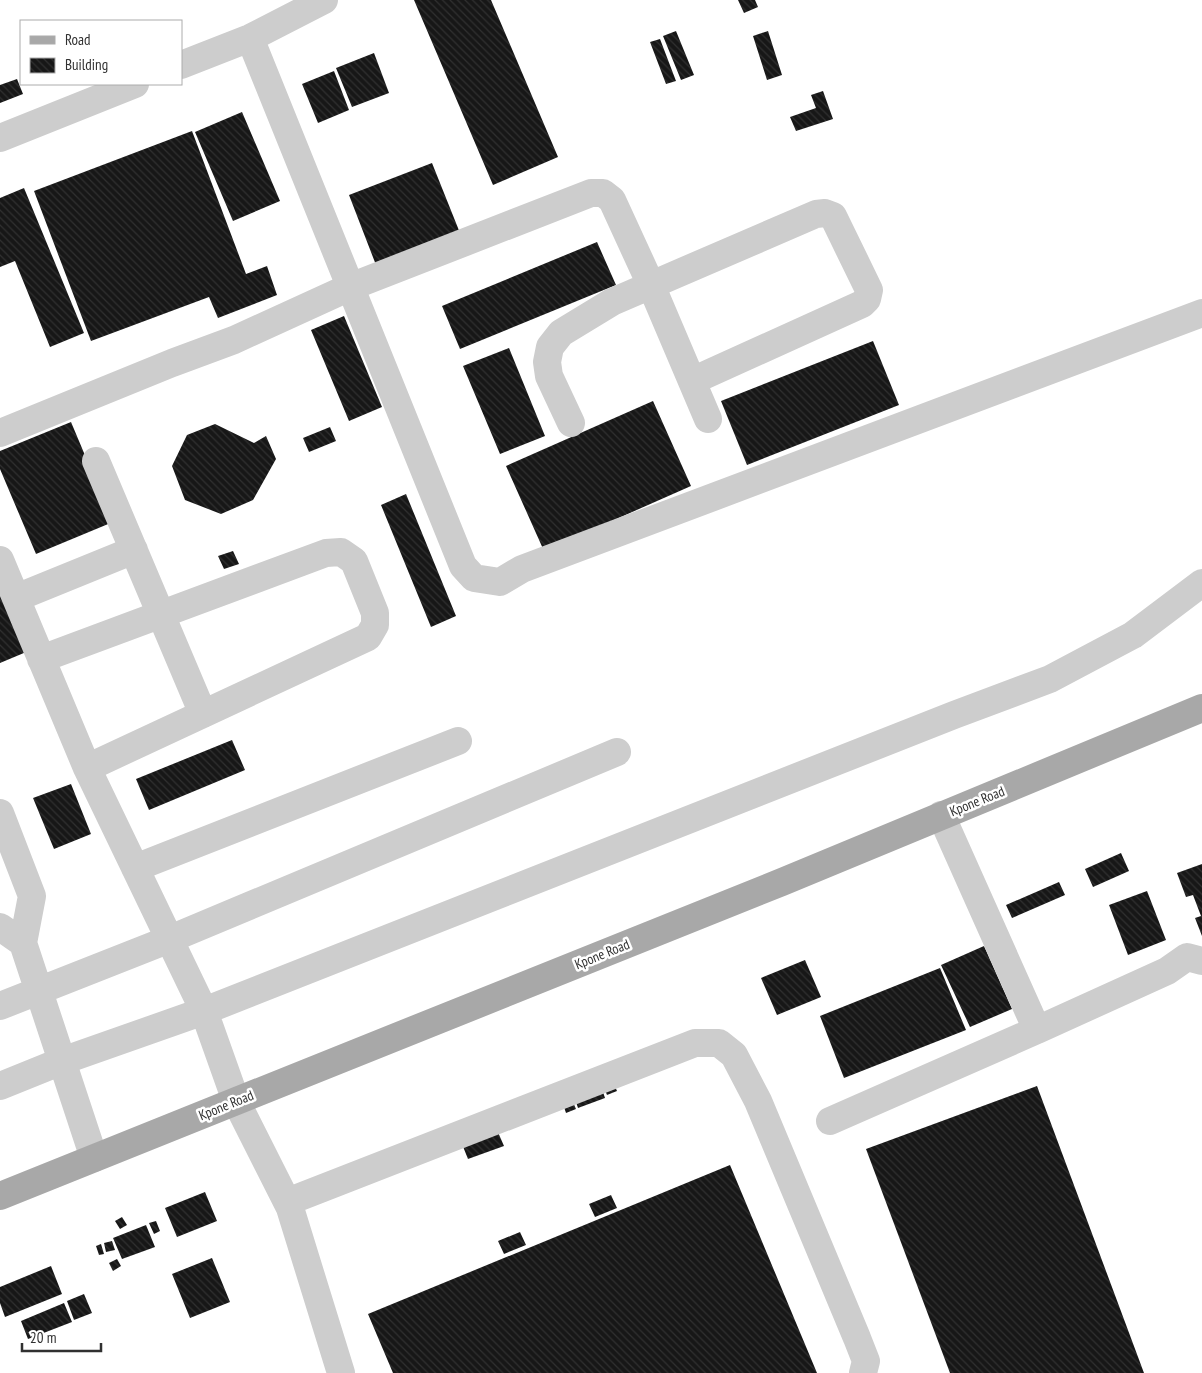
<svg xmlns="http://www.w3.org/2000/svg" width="1202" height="1373" font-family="'PT Sans Narrow',sans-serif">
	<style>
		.building { fill: url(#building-back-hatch) }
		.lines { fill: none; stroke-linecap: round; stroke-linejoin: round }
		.minor { stroke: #cdcdcd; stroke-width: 28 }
		.major { stroke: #a8a8a8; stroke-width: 28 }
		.labels { text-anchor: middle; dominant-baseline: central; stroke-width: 5; stroke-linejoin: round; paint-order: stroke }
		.street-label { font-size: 14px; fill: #303030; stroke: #fff }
	</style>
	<defs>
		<pattern id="building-back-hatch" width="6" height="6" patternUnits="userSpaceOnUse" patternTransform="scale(1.25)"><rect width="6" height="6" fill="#171717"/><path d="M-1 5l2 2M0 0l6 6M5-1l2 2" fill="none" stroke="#303030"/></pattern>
	</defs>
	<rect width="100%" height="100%" fill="#fff"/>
	<!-- building -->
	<path class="building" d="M414 0H491L558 157 493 185Z
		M738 0H755L758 7 744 13Z
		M676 31 694 75 681 80 663 36Z
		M768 31 782 75 767 80 753 36Z
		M660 39 676 81 666 84 650 42Z
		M374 53 389 93 352 107 336 68Z
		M334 71 349 110 318 123 302 84Z
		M17 79 23 94 0 103V85Z
		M823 91 833 119 796 131 790 117 816 108 811 95Z
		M242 112 280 201 233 221 195 132Z
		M192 131 246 274 267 266 277 295 218 318 209 297 91 341 34 191Z
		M432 163 460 233 376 265 349 195Z
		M24 188 84 333 50 347 15 261 0 267V198Z
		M597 242 616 285 460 349 442 306Z
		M344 316 382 407 349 421 311 330Z
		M873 341 899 405 747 465 721 401Z
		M509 348 545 436 500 454 463 366Z
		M653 401 691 486 544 551 506 466Z
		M71 422 113 522 36 554 0 469V451Z
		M215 424 254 443 266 436 276 459 253 500 221 514 185 500 172 466 187 435Z
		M330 427 336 441 309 452 303 438Z
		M406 494 456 616 431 627 381 505Z
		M233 551 239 564 224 569 218 556Z
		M0 576 31 650 0 663Z
		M232 740 245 770 149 810 136 779Z
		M71 784 91 834 54 849 33 798Z
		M1121 853 1129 871 1093 887 1085 869Z
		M1202 864V936L1195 918 1201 916 1193 895 1186 897 1177 873Z
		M1059 882 1065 895 1012 918 1006 905Z
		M1147 891 1166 940 1128 955 1109 905Z
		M984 946 1012 1009 970 1027 941 965Z
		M805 960 821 997 777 1015 761 978Z
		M940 968 966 1030 844 1078 820 1016Z
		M614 1084 617 1091 607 1095 604 1088Z
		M601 1086 605 1098 578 1108 574 1096Z
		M1037 1086 1144 1373H950L866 1149Z
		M572 1100 576 1109 566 1113 563 1104Z
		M497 1130 504 1146 468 1159 462 1144Z
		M730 1165 817 1373H393L368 1314Z
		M205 1192 217 1221 177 1237 165 1208Z
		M611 1195 617 1208 595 1217 589 1204Z
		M122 1217 127 1225 120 1229 115 1221Z
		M156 1221 160 1231 154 1234 149 1223Z
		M146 1225 155 1247 122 1259 113 1238Z
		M520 1232 526 1245 504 1254 498 1241Z
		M112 1241 115 1250 106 1252 104 1243Z
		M101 1244 104 1254 99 1255 96 1246Z
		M212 1258 230 1302 190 1318 172 1274Z
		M117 1259 121 1266 113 1271 109 1263Z
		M51 1266 62 1294 5 1317 0 1303V1287Z
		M84 1294 92 1313 74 1320 67 1301Z
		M64 1303 72 1322 28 1339 21 1321Z"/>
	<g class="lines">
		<!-- minor -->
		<path class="minor" d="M250 38 463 566 474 578 500 582 522 569 1202 313
			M181 65 250 38 324 0
			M0 138 135 84
			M571 423 549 376 547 362 550 347 561 333 612 302 816 214 825 213 833 216 869 290 867 299 862 304 692 381
			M0 433 172 363 234 340 350 287 591 193H603L612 200 651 285 708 419
			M96 461 203 714
			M0 560 87 768 204 1011 236 1101 290 1208 341 1373
			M16 598 134 550
			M41 659 326 553 341 552 354 561 375 613V625L368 637 87 768
			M0 813 32 896 23 943 94 1158
			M135 868 458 741
			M0 927 23 943
			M0 1006 170 939 617 752
			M1037 1030 1167 971 1187 957 1202 961
			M0 1086 62 1061 204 1011 954 715 1050 679 1133 635 1202 583
			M830 1121 1037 1030 941 815
			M287 1202 695 1043H719L734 1055 758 1101 857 1338 866 1361 863 1373"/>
		<!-- major -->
		<path class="major" d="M0 1196 782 882 1202 708"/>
	</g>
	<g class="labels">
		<!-- street labels -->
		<g class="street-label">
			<text transform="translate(977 801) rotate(-22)">Kpone Road</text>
			<text transform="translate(602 954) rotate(-22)">Kpone Road</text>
			<text transform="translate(226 1105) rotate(-22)">Kpone Road</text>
		</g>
	</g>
	<!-- legend -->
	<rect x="20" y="20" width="162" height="65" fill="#ffffff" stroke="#acacac"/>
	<rect x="30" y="36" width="25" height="8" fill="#a8a8a8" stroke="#acacac"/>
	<text x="65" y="45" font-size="15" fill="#303030">Road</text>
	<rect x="30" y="58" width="25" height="15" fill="url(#building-back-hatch)" stroke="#acacac"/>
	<text x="65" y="70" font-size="15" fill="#303030">Building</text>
	<!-- scale -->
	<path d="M22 1343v8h79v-8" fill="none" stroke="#303030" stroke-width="2.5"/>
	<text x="30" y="1343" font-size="15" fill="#303030" stroke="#ffffff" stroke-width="4" paint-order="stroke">20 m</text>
</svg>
